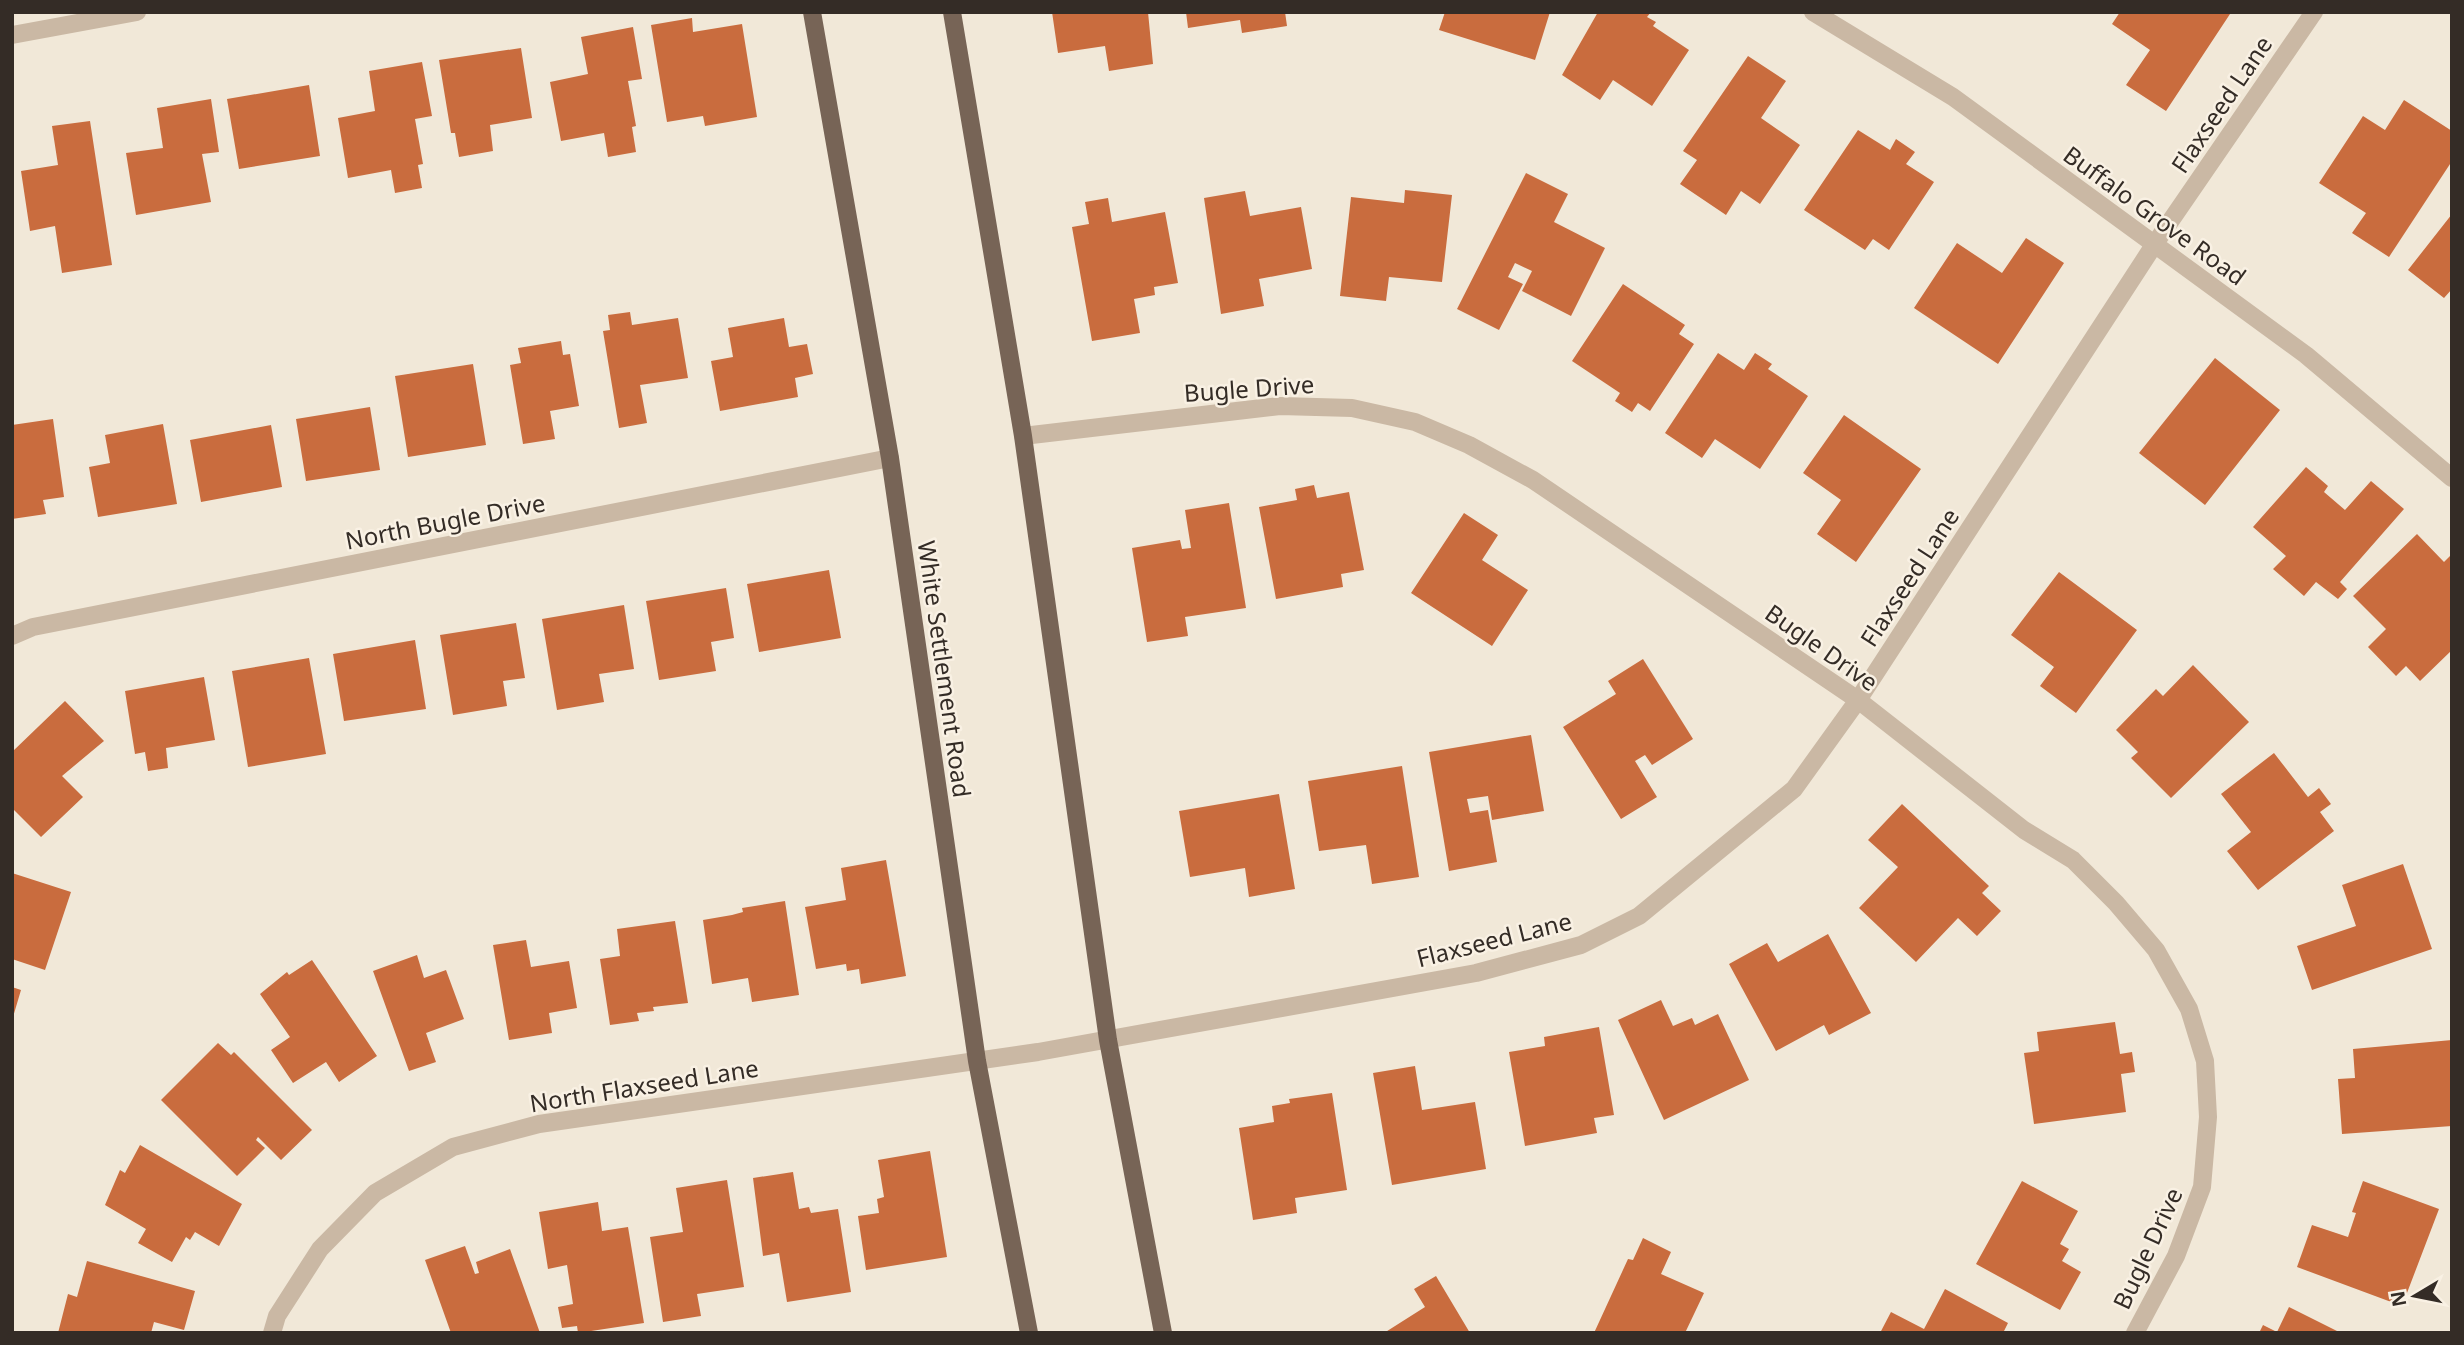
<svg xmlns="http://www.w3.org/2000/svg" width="2464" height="1345" font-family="'Noto Sans',sans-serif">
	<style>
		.building { fill: #c96c3e }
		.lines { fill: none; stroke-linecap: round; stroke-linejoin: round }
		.minor { stroke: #cab8a4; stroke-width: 18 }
		.major { stroke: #776456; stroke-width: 18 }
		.labels { text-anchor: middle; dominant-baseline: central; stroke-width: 5; stroke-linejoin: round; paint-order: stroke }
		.street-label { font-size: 24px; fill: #342c26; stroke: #f9f1e4 }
	</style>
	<rect width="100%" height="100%" fill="#f1e8d8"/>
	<!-- building -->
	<path class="building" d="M1052 12H1148L1153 64 1109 71 1105 46 1058 53Z
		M1186 12H1285L1287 26 1242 33 1240 20 1188 28Z
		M1445 12H1550L1535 60 1439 30Z
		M1598 12H1651L1647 17 1656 22 1653 26 1689 50 1652 106 1613 80 1600 100 1562 75Z
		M2120 12H2228L2230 14 2166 111 2126 85 2150 50 2112 24Z
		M692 18 693 32 742 24 757 117 705 126 703 116 667 122 651 25Z
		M633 27 642 79 628 81 636 126 632 127 636 152 608 157 604 133 561 141 550 82 588 74 581 37Z
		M521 48 532 118 490 125 493 151 459 157 455 133H451L439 60Z
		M1748 56 1786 81 1761 118 1800 145 1760 204 1741 191 1726 215 1680 184 1697 160 1683 151Z
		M422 62 432 116 415 119 423 164 418 165 422 188 395 193 391 170 348 178 338 118 375 111 369 71Z
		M309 85 320 156 239 169 227 99Z
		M211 99 219 152 202 154 211 202 136 215 126 153 163 148 157 108Z
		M2404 100 2452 131V161L2389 257 2352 233 2366 213 2319 183 2363 116 2385 130Z
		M90 121 112 265 62 273 55 226 30 231 21 171 58 165 52 126Z
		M1858 130 1890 150 1896 139 1915 152 1906 164 1934 182 1889 250 1873 239 1865 250 1804 210Z
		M1526 173 1568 194 1554 222 1605 248 1571 316 1522 291 1532 271 1515 263 1508 277 1523 284 1499 330 1457 309Z
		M1405 190 1452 195 1442 282 1389 277 1386 301 1340 296 1351 197 1404 203Z
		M1245 191 1250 216 1301 207 1312 269 1259 279 1264 306 1221 314 1204 198Z
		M1108 198 1112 222 1165 212 1178 283 1154 287 1155 295 1134 299 1140 333 1092 341 1072 227 1089 224 1085 202Z
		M2452 214V289L2444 298 2408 270Z
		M2026 238 2064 263 1998 364 1914 308 1957 243 2002 273Z
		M1623 284 1685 325 1679 334 1694 344 1650 411 1638 403 1632 412 1615 401 1620 393 1572 361Z
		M630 312 632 325 678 318 688 378 640 385 647 423 619 428 603 331 610 330 608 315Z
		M784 318 789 347 807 344 813 374 795 378 798 397 720 411 711 361 733 357 728 328Z
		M561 341 563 355 570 354 579 406 550 411 555 439 523 444 510 365 521 363 518 348Z
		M1718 353 1744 370 1755 353 1772 364 1768 369 1808 396 1760 469 1715 439 1702 458 1665 433Z
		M2215 358 2280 410 2205 505 2139 453Z
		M473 364 486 445 408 457 395 376Z
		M370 407 380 470 306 481 296 419Z
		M1844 415 1921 469 1856 562 1817 534 1841 500 1803 473Z
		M53 419 64 497 43 500 46 514 12 519V425Z
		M163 424 177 504 98 517 89 467 110 463 105 435Z
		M271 425 282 487 201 502 190 440Z
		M2306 467 2328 486 2324 492 2345 510 2371 481 2404 509 2340 582 2347 589 2338 599 2316 582 2304 596 2273 569 2286 556 2253 527Z
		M1314 485 1317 498 1349 492 1364 570 1341 574 1343 587 1276 599 1259 507 1297 500 1295 489Z
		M1229 503 1246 608 1185 617 1188 636 1147 642 1132 548 1180 540 1182 549 1191 548 1185 510Z
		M1464 513 1498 535 1482 560 1528 590 1492 646 1411 593Z
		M2417 534 2444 562 2452 554V650L2420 681 2406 666 2396 676 2368 647 2386 629 2353 596Z
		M829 570 841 638 759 652 747 584Z
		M2059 572 2137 630 2076 713 2040 686 2054 667 2011 635Z
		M726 588 734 638 711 642 716 671 659 680 646 601Z
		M624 605 634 669 599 674 604 702 557 710 542 619Z
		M516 623 525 678 503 681 507 706 453 715 440 635Z
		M415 640 426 709 344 721 333 654Z
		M309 658 326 754 248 767 232 671Z
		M1643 659 1693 739 1652 765 1645 755 1635 761 1657 797 1621 819 1563 727 1616 694 1608 681Z
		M2193 665 2249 722 2171 798 2131 758 2138 752 2116 730 2156 689 2163 696Z
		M204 677 215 740 166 748 168 768 148 771 145 752 135 754 125 691Z
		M65 701 104 741 62 776 83 797 41 837 12 808V752Z
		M1531 735 1544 811 1492 820 1488 796 1467 799 1470 813 1488 810 1497 862 1449 871 1429 752Z
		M2274 753 2308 797 2319 788 2331 804 2320 812 2334 831 2258 890 2227 851 2251 832 2221 794Z
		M1402 766 1419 877 1372 884 1366 845 1319 851 1308 781Z
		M1279 794 1295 889 1249 897 1245 868 1190 877 1179 811Z
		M1902 804 1989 886 1982 893 2001 911 1977 936 1958 918 1916 962 1859 908 1898 867 1868 840Z
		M886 860 906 976 861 984 859 969 847 971 846 964 816 969 805 907 846 900 841 868Z
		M2403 864 2432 949 2312 990 2297 946 2356 926 2342 885Z
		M12 873 71 892 45 970 12 959Z
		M785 901 799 995 752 1002 748 978 712 984 703 920 732 915 743 912 742 908Z
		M675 921 688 1003 653 1007 654 1011 637 1013 639 1021 610 1025 600 959 620 956 617 929Z
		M1828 934 1871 1013 1829 1035 1824 1025 1776 1051 1729 964 1767 943 1778 962Z
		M526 940 531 967 569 961 577 1008 549 1013 552 1033 509 1040 493 945Z
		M417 955 424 978 446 970 464 1019 426 1033 436 1062 409 1071 373 971Z
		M312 960 377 1056 339 1082 326 1062 293 1083 271 1050 290 1037 260 994 287 972 289 975Z
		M12 987 21 990 13 1017H12Z
		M1661 1000 1673 1026 1692 1018 1695 1025 1718 1014 1749 1080 1664 1120 1618 1020Z
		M2115 1022 2120 1054 2132 1052 2135 1072 2121 1074 2126 1112 2034 1124 2024 1053 2039 1051 2037 1032Z
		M1599 1027 1614 1115 1594 1118 1597 1133 1525 1146 1509 1052 1545 1046 1544 1037Z
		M2452 1040V1126L2342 1134 2338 1079 2355 1078 2353 1049Z
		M218 1043 231 1055 234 1052 312 1130 281 1160 258 1137 256 1140 265 1148 237 1176 161 1100Z
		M1415 1066 1422 1110 1475 1102 1486 1169 1392 1185 1373 1073Z
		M1332 1093 1347 1190 1295 1198 1297 1213 1253 1220 1239 1128 1274 1122 1272 1106 1290 1103 1289 1099Z
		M140 1145 242 1204 219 1246 195 1232 190 1240 186 1237 172 1262 138 1243 146 1229 105 1205 120 1170 125 1173Z
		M930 1151 947 1257 866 1270 858 1216 879 1213 877 1199 884 1197 878 1160Z
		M793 1172 799 1209 809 1207 811 1213 838 1209 851 1292 787 1302 779 1253 763 1256 753 1178Z
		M727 1180 744 1287 697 1294 701 1316 663 1322 650 1237 683 1232 676 1188Z
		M2022 1181 2078 1211 2060 1244 2069 1249 2062 1261 2081 1272 2060 1310 1976 1264Z
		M2363 1181 2439 1209 2402 1306 2297 1267 2312 1225 2348 1237 2356 1213 2352 1212Z
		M598 1202 602 1231 628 1227 644 1323 578 1333 577 1326 562 1328 558 1307 573 1304 567 1265 548 1269 539 1212Z
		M1643 1238 1671 1252 1661 1274 1704 1293 1685 1333H1594L1628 1259 1633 1260Z
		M465 1246 475 1274 479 1273 476 1262 510 1249 540 1333H451L425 1260Z
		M87 1261 195 1291 184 1330 154 1322 151 1333H58L68 1294 77 1297Z
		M1436 1276 1470 1333H1384L1425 1307 1414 1289Z
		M1945 1289 2008 1323 2003 1333H1880L1891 1312 1924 1329Z
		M2289 1307 2341 1333H2259L2263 1325 2277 1332Z"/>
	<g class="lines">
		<!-- minor -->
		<path class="minor" d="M1813 12 1953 97 2306 355 2452 478
			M12 35 137 12
			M1023 436 1280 406 1352 408 1415 422 1469 445 1533 480 1858 700 2024 830 2073 860 2116 903 2156 950 2189 1009 2205 1061 2208 1117 2202 1187 2176 1256 2135 1333
			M12 636 33 627 890 458
			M272 1333 277 1316 320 1249 375 1193 453 1147 539 1124 1038 1052 1476 973 1581 945 1639 916 1794 789 1858 700 2154 245 2314 12"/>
		<!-- major -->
		<path class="major" d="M812 12 890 458 977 1061 1029 1333
			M952 12 1023 436 1108 1040 1163 1333"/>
	</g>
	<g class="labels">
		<!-- street labels -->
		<g class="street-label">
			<text transform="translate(2221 104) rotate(-56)">Flaxseed Lane</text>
			<text transform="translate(2155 215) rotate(36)">Buffalo Grove Road</text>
			<text transform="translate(1249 388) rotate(-4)">Bugle Drive</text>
			<text transform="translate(445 521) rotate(-11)">North Bugle Drive</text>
			<text transform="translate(1909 577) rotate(-57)">Flaxseed Lane</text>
			<text transform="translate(1822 647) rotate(35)">Bugle Drive</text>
			<text transform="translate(945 669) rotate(82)">White Settlement Road</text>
			<text transform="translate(1494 939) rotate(-14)">Flaxseed Lane</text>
			<text transform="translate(644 1085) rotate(-9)">North Flaxseed Lane</text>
			<text transform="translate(2147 1248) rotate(-65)">Bugle Drive</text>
		</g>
	</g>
	<!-- border -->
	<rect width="2464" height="1345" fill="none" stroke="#342c26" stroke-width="28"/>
	<!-- north arrow -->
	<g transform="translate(2415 1296) rotate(260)" stroke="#f9f1e4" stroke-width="5" paint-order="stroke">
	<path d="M0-5L12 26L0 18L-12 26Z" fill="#342c26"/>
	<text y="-10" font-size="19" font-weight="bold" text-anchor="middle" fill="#342c26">N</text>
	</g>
</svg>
